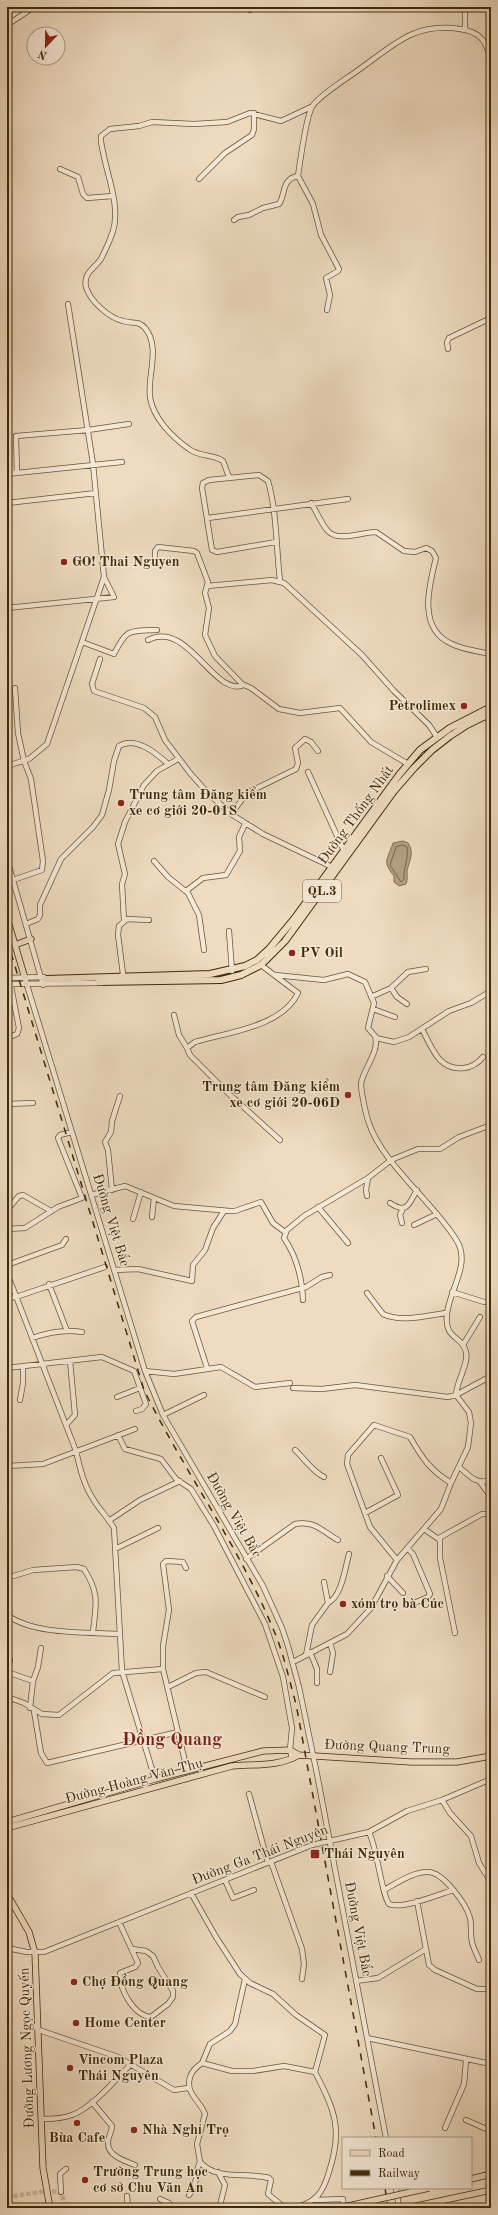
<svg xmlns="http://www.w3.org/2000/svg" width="498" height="2215" font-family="'Old Standard TT',serif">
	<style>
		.water { fill: #b29e81; stroke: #846f51 }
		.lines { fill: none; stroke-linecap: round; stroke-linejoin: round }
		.shore { stroke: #786444; stroke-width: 1 }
		.minor-tunnel { stroke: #cbb79b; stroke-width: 4.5; stroke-dasharray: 4.5 2; stroke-linecap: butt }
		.minor-casing { stroke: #6a5636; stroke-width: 6 }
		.major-casing { stroke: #3e2908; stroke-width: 7 }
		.highway-casing { stroke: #3e2908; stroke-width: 8 }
		.minor { stroke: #f4e8d6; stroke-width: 4.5 }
		.major { stroke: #eedbc0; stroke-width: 5.5 }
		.highway { stroke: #eedbc0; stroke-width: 6 }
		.rail { stroke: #3e2908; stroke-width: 1.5; stroke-dasharray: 7 7; stroke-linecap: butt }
		.major-bridge-casing { stroke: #3e2908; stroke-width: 7; stroke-linecap: butt }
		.major-bridge { stroke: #eedbc0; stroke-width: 5.5 }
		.poi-dot { fill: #8f2418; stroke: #f4e8d6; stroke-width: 1.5 }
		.labels { text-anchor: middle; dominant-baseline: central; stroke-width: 3; stroke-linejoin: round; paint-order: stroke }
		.shield { fill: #f4e8d6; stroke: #756246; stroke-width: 1 }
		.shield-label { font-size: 13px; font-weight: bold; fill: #3e2908 }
		.poi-label { font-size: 14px; font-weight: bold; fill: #3e2908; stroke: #f4e8d6; text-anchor: start }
		.street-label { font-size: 14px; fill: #3e2908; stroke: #f4e8d6 }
		.district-label { font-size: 18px; font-weight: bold; fill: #7a1f14; stroke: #f4e8d6 }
	</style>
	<rect width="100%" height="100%" fill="#eedbc0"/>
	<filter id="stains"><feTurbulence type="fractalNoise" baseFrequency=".005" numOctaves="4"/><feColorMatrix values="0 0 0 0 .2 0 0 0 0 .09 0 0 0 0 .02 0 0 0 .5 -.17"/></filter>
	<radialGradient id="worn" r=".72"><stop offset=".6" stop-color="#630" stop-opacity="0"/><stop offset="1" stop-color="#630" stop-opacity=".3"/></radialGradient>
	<!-- water -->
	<path class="water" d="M403 841 408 843C415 853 409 861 407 871 407 876 408 879 406 884L399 886 394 882V876C382 861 387 861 393 843Z"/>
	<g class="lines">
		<!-- shore -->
		<path class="shore" d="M403 845 407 847C409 858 403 868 404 879L401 882 390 865 396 847Z"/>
		<!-- minor-tunnel -->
		<path class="minor-tunnel" d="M7 2197 47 2191 61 2192 66 2208"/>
		<defs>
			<path id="minor" d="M248 7 250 10
				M465 7V30
				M7 25 34 7
				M60 169 78 177 83 194 87 198 113 196
				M199 179 225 153 252 135 254 129V113
				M234 220 238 217 249 215 263 208 279 204C286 194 281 179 298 176
				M327 310 330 295 326 278 338 271 339 269 321 235 313 204 298 176C300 162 306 117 312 107 318 96 346 79 357 71 393 46 413 22 460 29 481 32 486 41 491 60
				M448 349 447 342 449 338 491 318
				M17 473 16 436 88 430 129 424
				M7 474 122 462
				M229 477 223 461C213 454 199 457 189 449 172 437 153 418 150 397 147 376 161 347 145 328 138 320 132 324 123 321 109 318 90 301 86 287 83 273 94 269 101 259 105 251 110 240 113 231 120 208 109 180 104 157 103 150 100 143 101 136L110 129 139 126 152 122 194 124 227 122 250 113 281 121 311 107
				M7 503 96 493
				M311 503C317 512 321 523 327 530 337 543 362 532 376 532L404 551 415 552 426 548 432 551 436 558C429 586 417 629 452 644 464 650 478 651 491 654
				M208 518 348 499
				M276 542 217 552 212 550 202 488 203 483 209 480 259 475 268 481C277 512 276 548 280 580
				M155 562V551L158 547 194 551 197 553 208 582 205 593 209 608 205 635 215 656 242 684 251 688 279 709 300 713 340 708 371 742 408 764
				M207 586 272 580 284 583 362 655 394 691 429 725 437 737
				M7 608 114 597 104 577
				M148 640C188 619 214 698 244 685
				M82 642 114 654C127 628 129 631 157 630
				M100 659 92 684 94 691 144 708 155 717 165 740 190 773 206 791 231 814 263 834 332 867
				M486 715 491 726
				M7 766 29 759 47 744 104 577 93 464 68 304
				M308 772 344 851
				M231 814 247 793 296 769 298 763 295 748 305 739 311 742 318 751
				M7 859 43 985
				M154 861 168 877 188 893 199 915 204 950
				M13 880 42 870 43 861 31 779 24 761 18 733 15 688
				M186 891 203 878 226 875 240 851 239 837 245 824
				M124 921 122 884 125 874 118 844 125 822 144 785 157 771 178 759
				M26 924 38 919 40 915V905L61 859 93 827 102 815 109 790 114 761 119 746C136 736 156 753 168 764
				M229 931 232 971
				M261 965 298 993C282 1027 228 1032 195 1042L187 1048 190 1055 228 1093 280 1140
				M123 974 118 935 119 926 127 919 149 920
				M275 975 324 980 348 974 365 982 374 1003 368 1028 375 1036C380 1052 363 1069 361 1084 361 1091 366 1116 369 1123 381 1162 435 1204 457 1241 471 1264 449 1291 447 1314 444 1340 462 1335 466 1352 469 1363 456 1383 456 1395L469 1412 471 1423 468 1447 451 1483 441 1509 397 1560 371 1608 347 1634 293 1662
				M7 978 44 977
				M7 984 102 983
				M27 985 145 1371 163 1415 263 1586 282 1628 288 1646 299 1687 317 1774 386 2138
				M391 988 397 997 407 1004
				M373 996 391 988 408 972 426 969
				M373 1009 395 1017
				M174 1015 179 1035 187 1048
				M422 1029C432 1048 439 1071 464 1068 472 1067 478 1063 483 1057
				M7 1038 17 1034 19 1028 10 981
				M376 1038 394 1042 409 1037 449 1011 471 1003 491 991
				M7 1104 33 1103
				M112 1190 108 1150 105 1142 111 1132 112 1121 120 1096
				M91 1195 125 1186 174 1206 230 1211H235L261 1202 273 1223 285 1232
				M367 1196 366 1190 368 1178
				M390 1203C408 1215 409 1203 417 1190
				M318 1207 348 1243
				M7 1210 19 1196 23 1195 51 1211
				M152 1217 154 1198
				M133 1219 141 1192
				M402 1223 400 1215 403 1208
				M414 1225 437 1214
				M7 1229 25 1228 58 1207 82 1198 58 1138 60 1135 72 1132
				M7 1265 62 1245 66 1239
				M114 1270 138 1269 192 1281 193 1265 205 1250 213 1228 224 1211
				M7 1273 76 1451C80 1469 84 1486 95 1502 101 1511 108 1518 114 1528L122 1671 155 1779
				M49 1284 67 1331
				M452 1292 484 1302
				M367 1293 383 1314C402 1323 427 1315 447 1313
				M7 1298 16 1297 105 1267
				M303 1300C302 1277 297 1257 284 1238L287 1230 304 1216 368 1178 391 1160 418 1149H440L459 1137 491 1125
				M32 1338C49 1332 65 1329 82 1332
				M463 1345 480 1317
				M7 1368 102 1357 134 1371 146 1404 142 1409 136 1411
				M207 1368 192 1321 196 1317 306 1287 322 1277 330 1275
				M145 1371 174 1374 221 1367 255 1387 290 1383
				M293 1388 322 1389 355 1385 448 1397 456 1395 491 1376
				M117 1397 140 1388
				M20 1400 23 1383V1367
				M163 1415 204 1395
				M66 1425 75 1415 70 1361
				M118 1435 125 1449 161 1459 176 1479 191 1489 214 1526 265 1624 283 1677 292 1728 290 1750 292 1759
				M295 1450C304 1458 312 1471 324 1477
				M7 1466 43 1464 135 1429
				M459 1467C470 1476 476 1485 491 1480
				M480 1482 491 1497
				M365 1513 398 1495 381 1458
				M110 1520 140 1500 180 1481
				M424 1529 440 1540V1558L455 1633
				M439 1538 482 1514H488L491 1517
				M407 1548 413 1554 430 1594 428 1597 414 1603
				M115 1549 158 1528
				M246 1559 295 1524C314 1520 322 1531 338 1540
				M397 1560 370 1527 347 1464 348 1455 374 1425 410 1437C422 1458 430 1470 451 1483
				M186 1568 183 1562 166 1561 163 1564 169 1610 163 1646V1669L187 1770
				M387 1576 403 1593
				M7 1578 33 1570 77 1567 84 1569C100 1594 96 1604 93 1632
				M328 1603C342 1596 345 1568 349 1554
				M7 1615C34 1635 86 1632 120 1634
				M330 1643 333 1653 330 1672
				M310 1652 317 1669V1683
				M306 1655 312 1625 328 1603 324 1582
				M7 1657 10 1660 7 1671
				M7 1672 33 1681
				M168 1687 196 1673 206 1672 265 1697
				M7 1697 24 1703 42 1714 59 1715 113 1673 163 1669
				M30 1708 33 1681 38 1667 41 1648
				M34 1711 41 1753 47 1763 178 1732
				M249 1794 268 1863
				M442 1800 450 1813 471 1836 479 1863 491 1882
				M369 1832C377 1848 382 1896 389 1904 402 1910 440 1894 453 1890
				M271 1862 302 1949 304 1964 302 1979
				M225 1880 233 1898 254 1890
				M384 1890C397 1883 413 1872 427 1872 443 1871 466 1904 470 1918 472 1926 470 1934 472 1942 473 1948 477 1954 479 1960
				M191 1893 216 1937 240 1974 250 1983 273 1994 296 2015 325 2035 315 2072C335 2111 343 2129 329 2172 323 2193 316 2202 295 2208
				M417 1901 429 1965 435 1970 477 1989H491
				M119 1922 138 1963 135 1967 120 1973C119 1989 134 2016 151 2017L168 2004 173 1997V1991L158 1967 153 1956 146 1951 132 1949
				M7 1948 27 1952H44L312 1845 369 1832 407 1811 442 1800 491 1779
				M356 1981 378 1978 426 1949
				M39 2030 118 2057 174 2090 188 2088
				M367 2038 491 2064
				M202 2063 210 2044 230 2031 235 2024 245 1979
				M92 2102 112 2126C112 2132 108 2136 108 2142 107 2156 125 2161 135 2165
				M42 2119C52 2119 62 2119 72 2115 92 2108 116 2079 131 2064
				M466 2120 491 2131
				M445 2128 464 2084 466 2061
				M218 2172 225 2185 220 2205
				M396 2188 399 2208
				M61 2192 60 2174 66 2169
				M189 2195C199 2183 194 2174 200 2162
				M127 2196 128 2208
				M160 2199 169 2203 171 2208
				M315 2200 343 2199 344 2208
				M285 2208 268 2194 271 2180 269 2178C247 2172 216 2181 200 2162L197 2144 205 2114C200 2100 185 2094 190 2077 192 2071 196 2067 202 2063L232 2071H253L284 2066 315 2072"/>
			<path id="major" d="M7 918 27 985
				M15 945 31 939
				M7 1822 155 1779 263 1751 290 1750 299 1755
				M7 1828 232 1766C254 1764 278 1767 299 1755L411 1762H457L491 1756
				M7 1894 29 1932 35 1953 43 2168 50 2208
				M471 2179 491 2174
				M407 2208 491 2190"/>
			<path id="highway" d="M46 979 210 974 245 966 257 960 269 949 294 919 399 775 420 750 450 728 491 707
				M99 982 221 980 241 975 261 965 285 941 394 791 414 768 432 750 450 736 467 725 491 713"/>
		</defs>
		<!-- minor casing -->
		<use href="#minor" class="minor-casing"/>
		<!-- major casing -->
		<use href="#major" class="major-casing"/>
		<!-- highway casing -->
		<use href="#highway" class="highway-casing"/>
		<!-- minor -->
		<use href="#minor" class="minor"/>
		<!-- major -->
		<use href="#major" class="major"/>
		<!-- highway -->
		<use href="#highway" class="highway"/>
		<!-- rail -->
		<path class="rail" d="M7 940 144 1390C184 1471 239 1546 274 1631 284 1654 289 1680 296 1704L376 2138
			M385 2188 388 2208"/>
		<defs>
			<path id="major-bridge" d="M339 2208 429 2188"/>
		</defs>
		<!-- major-bridge casing -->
		<use href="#major-bridge" class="major-bridge-casing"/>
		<!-- major-bridge -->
		<use href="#major-bridge" class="major-bridge"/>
	</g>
	<!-- markers -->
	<g class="poi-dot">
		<circle cx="64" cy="562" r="4"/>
		<circle cx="464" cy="706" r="4"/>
		<circle cx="121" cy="803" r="4"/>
		<circle cx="292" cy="953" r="4"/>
		<circle cx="348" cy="1095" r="4"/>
		<circle cx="343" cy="1604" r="4"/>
		<rect x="310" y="1849" width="10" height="10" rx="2"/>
		<circle cx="74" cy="1982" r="4"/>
		<circle cx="76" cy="2023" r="4"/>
		<circle cx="70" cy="2068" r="4"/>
		<circle cx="77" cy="2123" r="4"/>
		<circle cx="134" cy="2130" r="4"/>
		<circle cx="85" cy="2180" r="4"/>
	</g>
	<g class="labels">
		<!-- shield labels -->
		<rect class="shield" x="303" y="880" width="38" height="22" rx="3"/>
		<g class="shield-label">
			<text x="322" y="891">QL.3</text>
		</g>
		<!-- poi labels -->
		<g class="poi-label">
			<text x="72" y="562">GO! Thai Nguyen</text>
			<text x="456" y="706" text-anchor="end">Petrolimex</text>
			<text x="129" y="795">Trung tâm Đăng kiểm<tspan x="129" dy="16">xe cơ giới 20-01S</tspan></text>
			<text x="300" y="953">PV Oil</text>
			<text x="340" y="1087" text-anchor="end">Trung tâm Đăng kiểm<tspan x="340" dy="16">xe cơ giới 20-06D</tspan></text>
			<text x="351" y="1604">xóm trọ bà Cúc</text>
			<text x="324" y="1854">Thái Nguyên</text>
			<text x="82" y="1982">Chợ Đồng Quang</text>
			<text x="84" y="2023">Home Center</text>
			<text x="78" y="2060">Vincom Plaza<tspan x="78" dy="16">Thái Nguyên</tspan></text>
			<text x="142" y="2130">Nhà Nghỉ Trọ</text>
			<text x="77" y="2138" text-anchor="middle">Bùa Cafe</text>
			<text x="93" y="2172">Trường Trung học<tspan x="93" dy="16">cơ sở Chu Văn An</tspan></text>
		</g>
		<!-- street labels -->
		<g class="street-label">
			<text transform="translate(356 815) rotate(-54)">Đường Thống Nhất</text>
			<text transform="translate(111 1220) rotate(73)">Đường Việt Bắc</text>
			<text transform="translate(234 1515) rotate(60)">Đường Việt Bắc</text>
			<text transform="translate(387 1747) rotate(2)">Đường Quang Trung</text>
			<text transform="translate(134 1781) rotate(-15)">Đường Hoàng Văn Thụ</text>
			<text transform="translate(260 1855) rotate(-21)">Đường Ga Thái Nguyên</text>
			<text transform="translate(358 1929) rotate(79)">Đường Việt Bắc</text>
			<text transform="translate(27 2048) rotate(-92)">Đường Lương Ngọc Quyến</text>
		</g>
		<!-- district labels -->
		<g class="district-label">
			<text x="172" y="1740">Đồng Quang</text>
		</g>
	</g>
	<!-- margin -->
	<rect width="498" height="2215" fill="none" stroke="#eedbc0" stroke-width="24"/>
	<rect x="8" y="8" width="482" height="2199" fill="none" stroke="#3e2908" stroke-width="2"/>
	<rect x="12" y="12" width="474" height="2191" fill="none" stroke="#3e2908"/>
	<!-- legend -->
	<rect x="342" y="2137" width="130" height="52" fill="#f4e8d6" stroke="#ab9c84"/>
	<rect x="350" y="2150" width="20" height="6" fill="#eedbc0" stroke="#ab9c84"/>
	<text x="378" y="2157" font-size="12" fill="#3e2908">Road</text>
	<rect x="350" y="2170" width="20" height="6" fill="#3e2908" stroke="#ab9c84"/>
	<text x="378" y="2177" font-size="12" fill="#3e2908">Railway</text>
	<!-- north arrow -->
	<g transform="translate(46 46) rotate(202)"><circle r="19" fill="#f4e8d6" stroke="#ab9c84"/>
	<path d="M0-3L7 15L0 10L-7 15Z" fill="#8f2418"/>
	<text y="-6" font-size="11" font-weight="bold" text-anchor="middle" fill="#3e2908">N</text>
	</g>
	<rect width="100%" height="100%" filter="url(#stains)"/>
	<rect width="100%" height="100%" fill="url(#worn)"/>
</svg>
